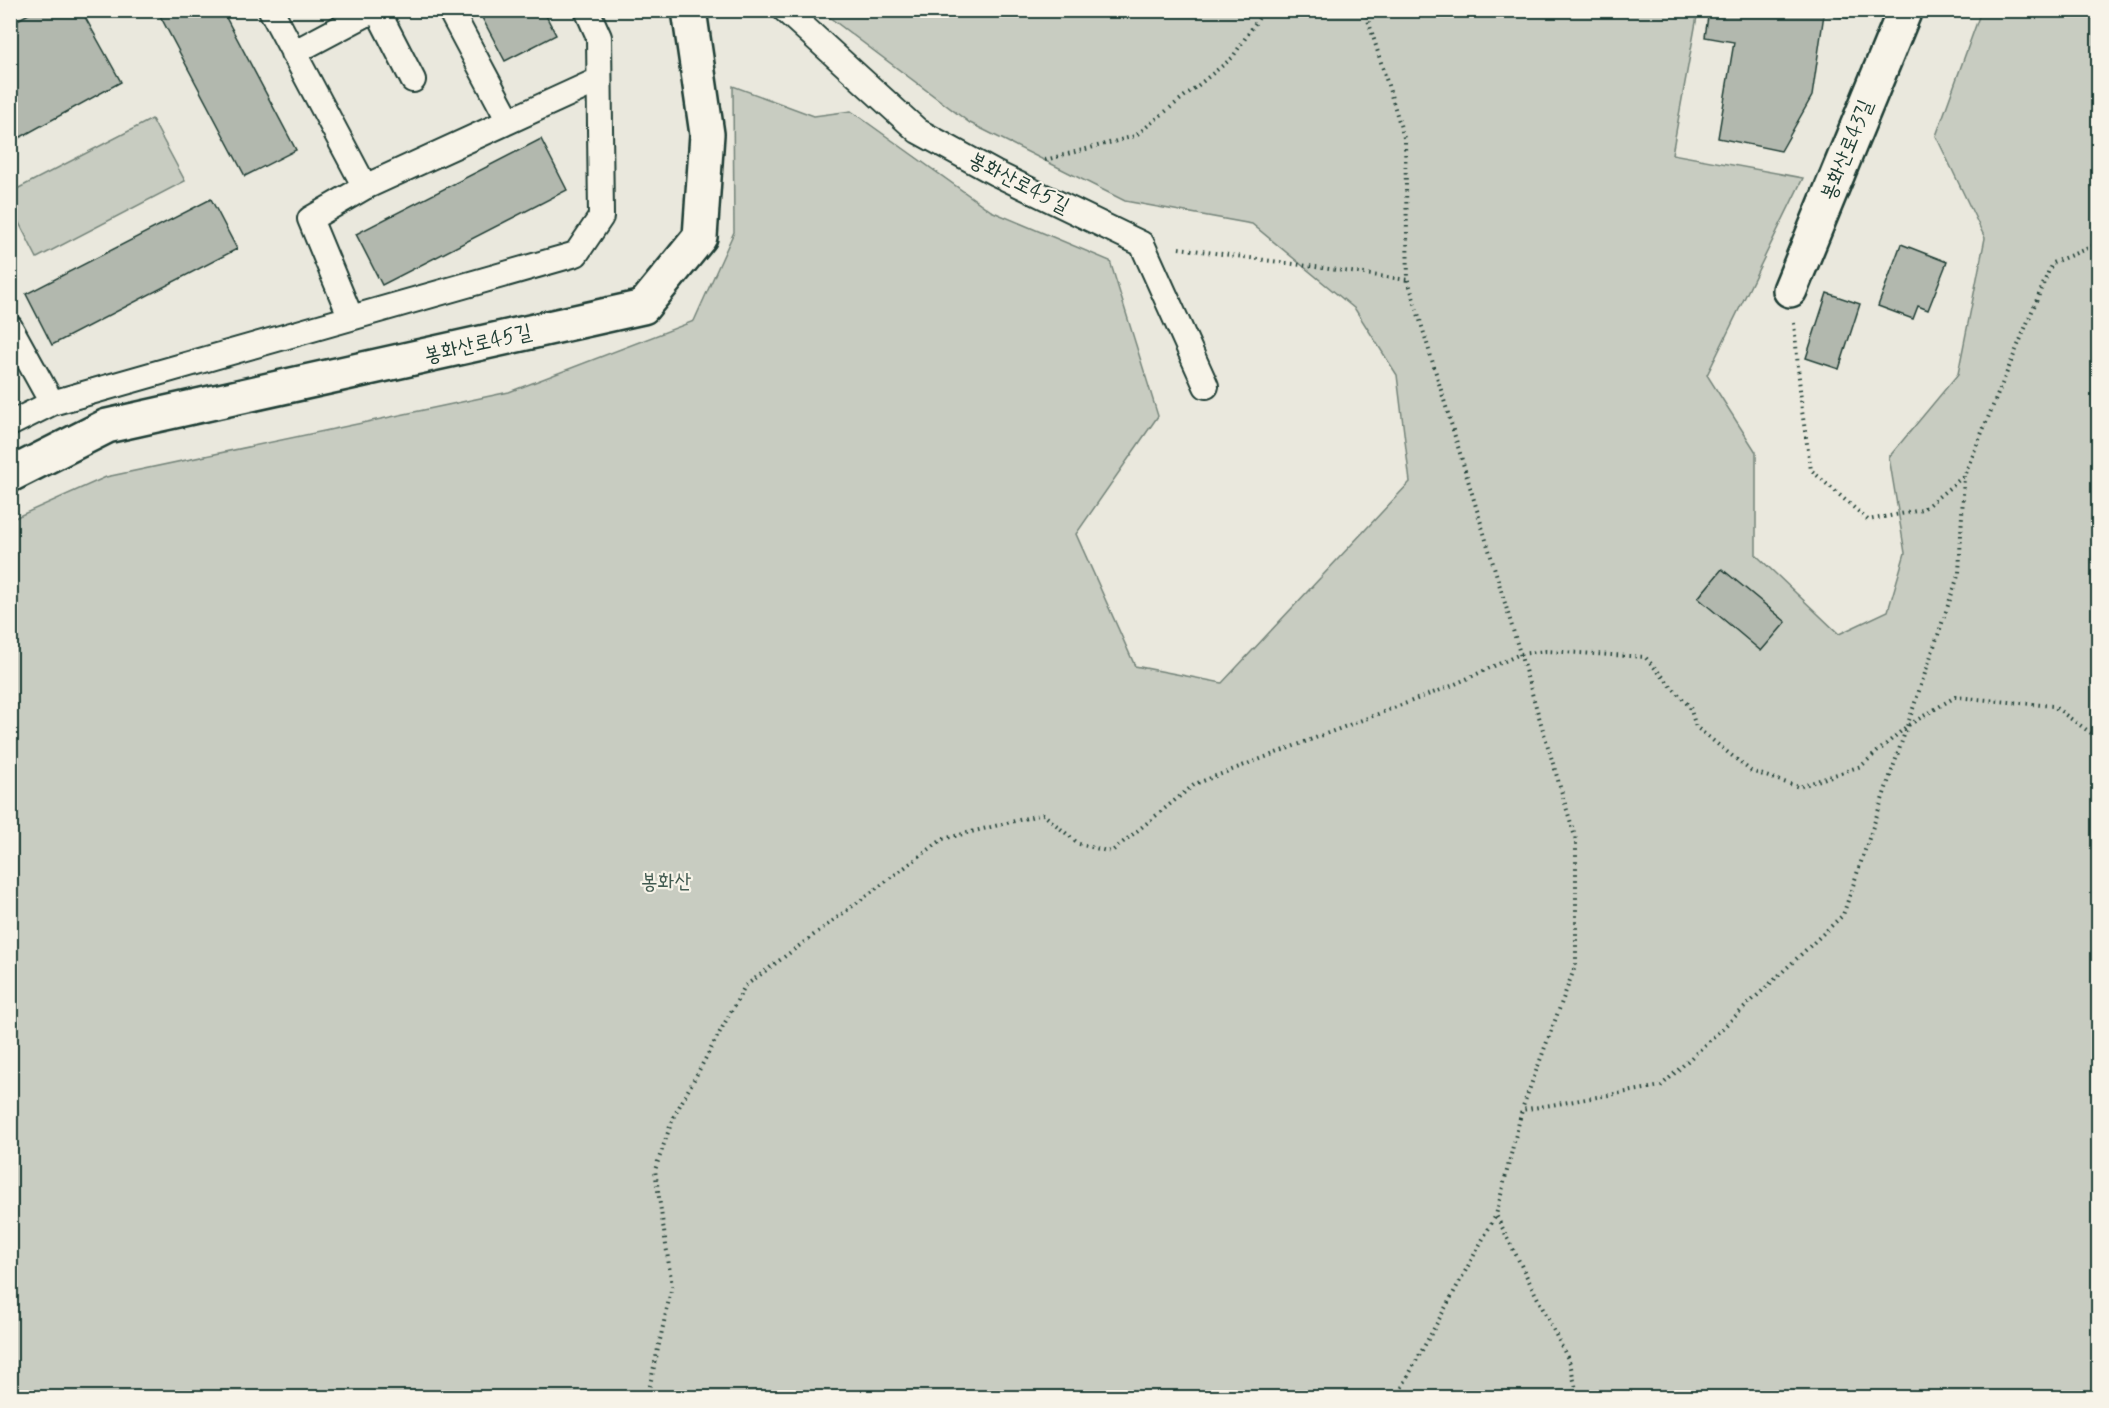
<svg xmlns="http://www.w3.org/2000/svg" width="2109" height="1408" font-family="Mynerve,'Poor Story',sans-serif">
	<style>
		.green { fill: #c8ccc1; stroke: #74847a; stroke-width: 1.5 }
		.building { fill: #b2b8ae; stroke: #1f3d34; stroke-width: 1.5 }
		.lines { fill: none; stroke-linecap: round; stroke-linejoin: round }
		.service-casing { stroke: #1f3d34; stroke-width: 28 }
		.minor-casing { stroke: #1f3d34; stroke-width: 38 }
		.path { stroke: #1f3d34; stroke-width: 4; stroke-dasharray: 1.5 4.5; stroke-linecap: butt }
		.service { stroke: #f7f3e8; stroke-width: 24 }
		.minor { stroke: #f7f3e8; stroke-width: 33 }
		.labels { text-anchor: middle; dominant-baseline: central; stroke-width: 4.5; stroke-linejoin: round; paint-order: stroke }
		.street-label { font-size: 21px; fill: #1f3d34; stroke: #f7f3e8 }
		.park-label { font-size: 21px; fill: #415a50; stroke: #f7f3e8 }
	</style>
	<rect width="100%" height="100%" fill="#eae8dd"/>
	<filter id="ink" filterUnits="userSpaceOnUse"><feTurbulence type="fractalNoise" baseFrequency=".0167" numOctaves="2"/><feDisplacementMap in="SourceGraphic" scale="12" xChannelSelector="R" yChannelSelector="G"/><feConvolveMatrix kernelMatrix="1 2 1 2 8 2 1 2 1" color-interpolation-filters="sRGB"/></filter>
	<g filter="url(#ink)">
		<!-- green -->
		<path class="green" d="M821 11H1698L1672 154 1803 178 1707 375 1756 452V555L1839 634 1888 611 1905 553 1889 457 1958 374 1985 238 1936 136 1981 11H2098V1397H11L10 520 106 477 509 392 694 321 734 232 733 86 814 116 851 111 991 211 1110 261 1158 416 1076 534 1135 666 1222 683 1410 482 1397 375 1355 309 1252 224 1125 201 970 123Z
			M152 119 185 181 37 258 11 207V192Z"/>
		<!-- building -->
		<path class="building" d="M36 10H81L121 82 10 143V24Z
			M157 10H222L296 150 245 176Z
			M478 10H543L556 35 505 61Z
			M1709 10H1853L1848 18 1824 14 1812 96 1781 151 1718 138 1734 42 1705 37Z
			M541 139 567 190 382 285 356 234Z
			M211 199 237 249 52 345 26 294Z
			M1901 244 1947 262 1928 310 1918 306 1913 319 1878 306Z
			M1827 293 1860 304 1839 369 1806 358Z
			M1722 569 1786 622 1761 651 1698 598Z"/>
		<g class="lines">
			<defs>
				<path id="service" d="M271 10 365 187
					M377 10 413 80
					M450 10 509 121
					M785 10 918 131 995 173 1142 244 1206 386
					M293 53 374 10
					M351 318 310 219 365 187 599 80
					M10 327 52 403
					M10 424 52 403 576 254 601 217 599 37 587 10"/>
				<path id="minor" d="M1790 290 1905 10
					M10 475 107 426 643 307 700 237 707 134 689 10"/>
			</defs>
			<!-- service casing -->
			<use href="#service" class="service-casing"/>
			<!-- minor casing -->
			<use href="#minor" class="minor-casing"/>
			<!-- path -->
			<path class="path" d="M1365 10 1405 141 1408 280 1576 840V964L1522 1109
				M1045 160 1135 136 1232 58 1264 10
				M1179 248 1408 280
				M1794 323 1802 411 1811 470 1868 520 1922 510 1964 476 2052 263 2098 244
				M647 1398 672 1286 655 1170 673 1118 745 986 943 839 1043 814 1079 844 1111 852 1195 784 1451 686 1520 654 1546 651 1645 657 1690 707 1696 727 1751 771 1799 787 1861 766 1907 726 1955 697 2053 706 2098 738
				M1396 1398 1496 1215
				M1578 1398 1570 1363 1496 1215 1522 1110 1661 1086 1843 915 1959 573 1964 476"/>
			<!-- service -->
			<use href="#service" class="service"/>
			<!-- minor -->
			<use href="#minor" class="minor"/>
		</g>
	</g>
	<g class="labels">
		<!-- street labels -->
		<g class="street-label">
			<text transform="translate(1847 150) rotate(-68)">봉화산로43길</text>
			<text transform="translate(1019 183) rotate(27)">봉화산로45길</text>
			<text transform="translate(478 344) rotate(-13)">봉화산로45길</text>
		</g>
		<!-- park labels -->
		<g class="park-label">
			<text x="666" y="882">봉화산</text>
		</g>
	</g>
	<!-- margin -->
	<rect width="2109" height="1408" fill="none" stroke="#f7f3e8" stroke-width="36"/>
	<rect x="18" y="18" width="2073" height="1372" fill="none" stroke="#1f3d34" stroke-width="2" filter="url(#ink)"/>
</svg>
